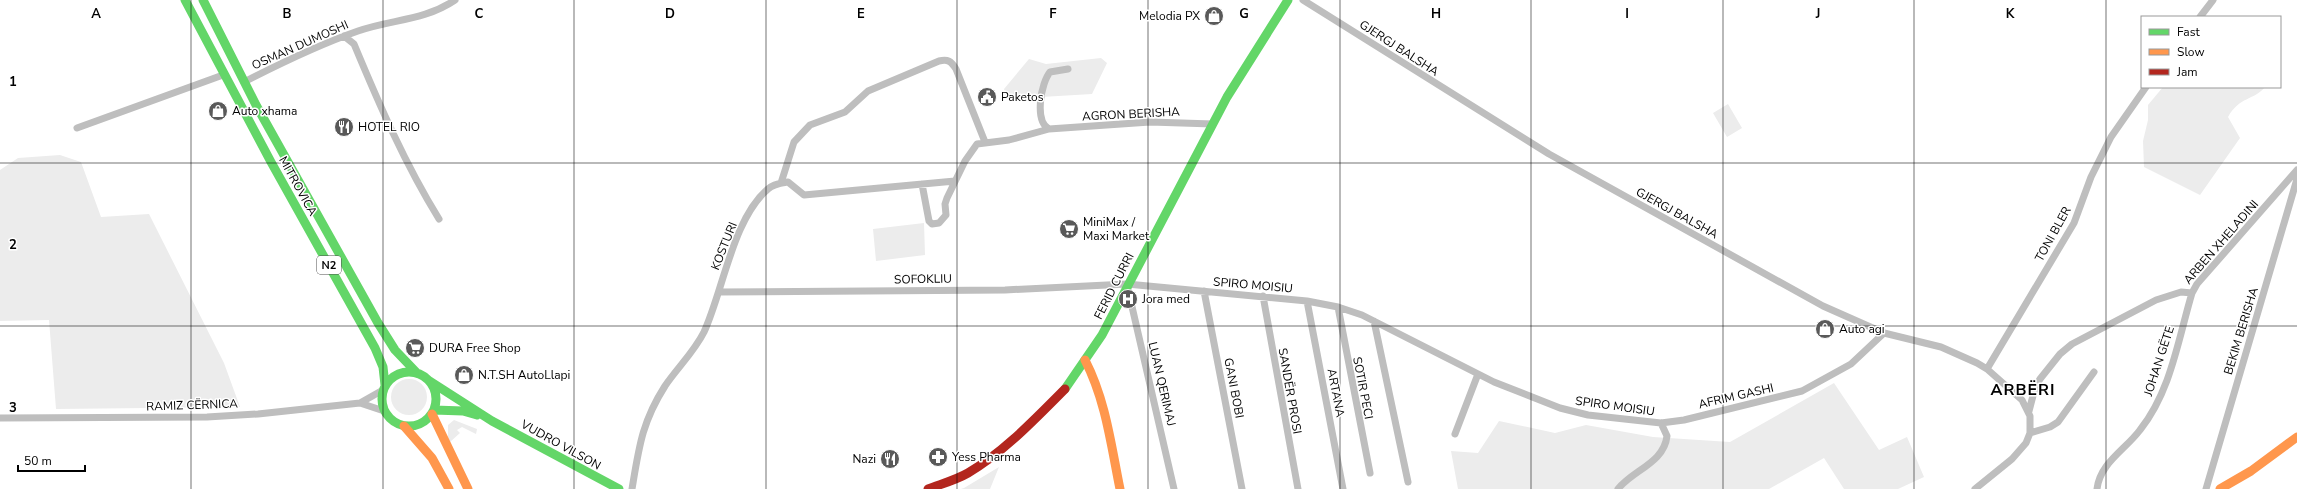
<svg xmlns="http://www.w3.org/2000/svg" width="2297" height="489" font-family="'Nunito Sans',sans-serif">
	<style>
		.green { fill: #ececec }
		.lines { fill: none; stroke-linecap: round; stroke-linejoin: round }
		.street { stroke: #bebebe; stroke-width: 7 }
		.fast { stroke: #63d668; stroke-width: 9 }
		.slow { stroke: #ff974d; stroke-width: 9 }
		.jam { stroke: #b3261e; stroke-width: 9 }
		.grid { fill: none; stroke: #000; stroke-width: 1; stroke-opacity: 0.55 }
		.labels { text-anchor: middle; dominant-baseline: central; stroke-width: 3; stroke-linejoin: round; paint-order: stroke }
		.shield { fill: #fff; stroke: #4c4c4c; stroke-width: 1 }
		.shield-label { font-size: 11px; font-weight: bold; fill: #000 }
		.poi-label { font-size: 12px; fill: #000; stroke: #fff; text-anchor: start }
		.street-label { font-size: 12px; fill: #000; stroke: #fff }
		.district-label { font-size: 16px; font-weight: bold; letter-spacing: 1px; fill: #000; stroke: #fff }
		.grid-label { font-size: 13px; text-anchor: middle; font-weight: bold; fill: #000; stroke: #fff; stroke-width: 3; stroke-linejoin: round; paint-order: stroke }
	</style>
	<rect width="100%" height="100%" fill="#fff"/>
	<!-- green -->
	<path class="green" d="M1101 58 1107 63 1092 94 1007 99 1004 89 1029 59 1046 64Z
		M2163 87H2265C2253 101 2240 96 2228 117L2240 138 2200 195 2144 167 2143 141 2148 120V105Z
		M1728 104 1742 128 1727 137 1713 113Z
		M60 155 81 162 101 217 149 214 224 363 240 407 56 409 49 320 0 321V170L18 158Z
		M924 223 925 255 876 261 873 229Z
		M391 397a18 18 0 1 1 36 0a18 18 0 1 1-36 0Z
		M1834 383 1879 450 1907 437 1924 477 1898 489H1844L1824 458 1769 489H1458L1451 451 1478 453 1499 421 1555 433 1586 425 1653 437 1730 442Z
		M454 420 477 429 476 434 462 427 457 430 460 433 450 442 448 437V425Z
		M999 467 990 489H961L964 488Z"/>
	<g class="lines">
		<!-- street -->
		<path class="street" d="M1303 0 1549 154 1823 306 1884 333 1941 347 1977 363 1987 369 2022 400 2030 416V433L2026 443 2012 459 1975 489
			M2200 17 2213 0
			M344 36 354 44C379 104 405 164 439 219
			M1068 69 1050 72C1041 83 1034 121 1049 129L1150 122 1213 124
			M244 82C281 63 318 45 358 31 392 19 424 21 455 0
			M77 128 223 75
			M781 183 794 142 810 125 845 112 868 91 939 61C948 59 951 61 956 69L985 142
			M922 184 929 221 932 224 939 223 946 215 945 204 947 198 965 161 977 144 1009 140 1049 129
			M1127 285 1174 489
			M1204 291 1242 489
			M719 292 1005 290 1127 284 1307 301 1338 307 1362 315 1494 382 1560 408 1588 415 1661 423 1684 420 1802 391 1851 364 1884 333
			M1263 296 1298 489
			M1307 301 1343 489
			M1338 307 1370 473
			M1374 321 1408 482
			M1987 369 2074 223 2091 177 2111 137 2146 87
			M360 403 383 390
			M2029 411 2035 388 2040 379 2060 354 2072 344 2156 300 2181 292 2192 293
			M0 418 207 417 258 414 360 403 384 411
			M2030 433 2050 427 2058 422 2094 372
			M1455 434 1478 374
			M632 489C639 447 642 422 665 386 678 367 694 352 704 332 723 291 733 218 768 189 773 184 782 183 788 182L804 195 955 181
			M1618 489C1633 470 1664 463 1667 436L1661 423
			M2097 489C2100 463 2125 450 2140 430 2171 391 2178 340 2192 293L2197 284 2297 170
			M2206 489 2297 179"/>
		<!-- fast -->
		<path class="fast" d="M185 0 271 162 375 348 383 367 385 385
			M203 0 256 105 378 323 395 350 417 373
			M382 399a27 27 0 1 1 54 0a27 27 0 1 1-54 0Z
			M428 380 492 421 619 489
			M1065 389 1102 335 1227 97 1288 0
			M434 410 463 411 477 415"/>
		<!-- slow -->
		<path class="slow" d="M1085 360C1106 401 1111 445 1120 489
			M432 414 468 489
			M404 426 432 458 449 489
			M2220 489 2251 471 2297 437"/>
		<!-- jam -->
		<path class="jam" d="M928 489C941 484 956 480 968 473 1004 452 1035 419 1065 389"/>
	</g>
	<!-- grid -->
	<path class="grid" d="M191 0V489M383 0V489M574 0V489M766 0V489M957 0V489M1148 0V489M1340 0V489M1531 0V489M1723 0V489M1914 0V489M2106 0V489M0 163H2297M0 326H2297"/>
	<!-- icons -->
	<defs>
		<symbol id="shop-disc" viewBox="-11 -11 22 22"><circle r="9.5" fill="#595959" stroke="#fff"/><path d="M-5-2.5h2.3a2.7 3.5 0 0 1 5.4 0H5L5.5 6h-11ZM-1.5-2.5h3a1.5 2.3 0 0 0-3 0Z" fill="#fff"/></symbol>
		<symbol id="civic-disc" viewBox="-11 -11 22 22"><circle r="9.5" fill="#595959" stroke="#fff"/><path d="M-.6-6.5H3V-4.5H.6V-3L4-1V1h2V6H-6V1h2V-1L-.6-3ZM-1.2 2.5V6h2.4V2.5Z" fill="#fff"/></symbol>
		<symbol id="restaurant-disc" viewBox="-11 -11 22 22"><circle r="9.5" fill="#595959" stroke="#fff"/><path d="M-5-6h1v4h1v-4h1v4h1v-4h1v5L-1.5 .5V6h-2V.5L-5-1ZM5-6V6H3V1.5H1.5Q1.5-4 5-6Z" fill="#fff"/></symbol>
		<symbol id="supermarket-disc" viewBox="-11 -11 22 22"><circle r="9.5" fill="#595959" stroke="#fff"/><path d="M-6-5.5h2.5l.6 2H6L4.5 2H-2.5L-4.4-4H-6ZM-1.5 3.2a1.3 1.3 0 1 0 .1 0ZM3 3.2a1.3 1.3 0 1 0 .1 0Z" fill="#fff"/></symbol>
		<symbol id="hospital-disc" viewBox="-11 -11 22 22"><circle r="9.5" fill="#595959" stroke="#fff"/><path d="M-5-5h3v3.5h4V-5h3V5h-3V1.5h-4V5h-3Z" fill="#fff"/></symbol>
		<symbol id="pharmacy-disc" viewBox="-11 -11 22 22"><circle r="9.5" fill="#595959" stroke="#fff"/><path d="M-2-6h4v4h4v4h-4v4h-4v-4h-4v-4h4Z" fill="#fff"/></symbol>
	</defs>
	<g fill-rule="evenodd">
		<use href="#shop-disc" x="1203" y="5" width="22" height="22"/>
		<use href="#civic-disc" x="976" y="86" width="22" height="22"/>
		<use href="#shop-disc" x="207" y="100" width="22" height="22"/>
		<use href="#restaurant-disc" x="333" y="116" width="22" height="22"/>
		<use href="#supermarket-disc" x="1058" y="218" width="22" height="22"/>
		<use href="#hospital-disc" x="1117" y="288" width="22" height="22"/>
		<use href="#shop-disc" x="1814" y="318" width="22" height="22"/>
		<use href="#supermarket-disc" x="404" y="337" width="22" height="22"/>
		<use href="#shop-disc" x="453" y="364" width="22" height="22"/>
		<use href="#pharmacy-disc" x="927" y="446" width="22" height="22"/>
		<use href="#restaurant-disc" x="879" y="448" width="22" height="22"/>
	</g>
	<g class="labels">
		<!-- shield labels -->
		<rect class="shield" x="317" y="256" width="24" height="18" rx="3"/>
		<g class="shield-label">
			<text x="329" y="265">N2</text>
		</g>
		<!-- poi labels -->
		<g class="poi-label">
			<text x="1200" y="16" text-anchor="end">Melodia PX</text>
			<text x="1001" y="97">Paketos</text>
			<text x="232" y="111">Auto xhama</text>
			<text x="358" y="127">HOTEL RIO</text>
			<text x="1083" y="222">MiniMax /<tspan x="1083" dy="14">Maxi Market</tspan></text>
			<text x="1142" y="299">Jora med</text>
			<text x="1839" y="329">Auto agi</text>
			<text x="429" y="348">DURA Free Shop</text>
			<text x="478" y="375">N.T.SH AutoLlapi</text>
			<text x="952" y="457">Yess Pharma</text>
			<text x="876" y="459" text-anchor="end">Nazi</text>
		</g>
		<!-- street labels -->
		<g class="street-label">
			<text transform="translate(300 45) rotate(-24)">OSMAN DUMOSHI</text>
			<text transform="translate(1399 48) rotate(33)">GJERGJ BALSHA</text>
			<text transform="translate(1131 114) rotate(-3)">AGRON BERISHA</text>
			<text transform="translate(298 186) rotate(61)">MITROVICA</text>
			<text transform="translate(1677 213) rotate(29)">GJERGJ BALSHA</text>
			<text transform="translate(2053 234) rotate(-61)">TONI BLER</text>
			<text transform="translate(2221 242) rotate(-49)">ARBEN XHELADINI</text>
			<text transform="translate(724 246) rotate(-68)">KOSTURI</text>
			<text transform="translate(923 279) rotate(-1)">SOFOKLIU</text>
			<text transform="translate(1253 285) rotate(5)">SPIRO MOISIU</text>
			<text transform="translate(1114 286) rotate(-63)">FERID CURRI</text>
			<text transform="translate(2241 331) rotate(-73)">BEKIM BERISHA</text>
			<text transform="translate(2159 361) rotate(-72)">JOHAN GËTE</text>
			<text transform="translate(1162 384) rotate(77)">LUAN QERIMAJ</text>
			<text transform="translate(1234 388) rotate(79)">GANI BOBI</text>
			<text transform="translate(1363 388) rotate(79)">SOTIR PECI</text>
			<text transform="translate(1290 391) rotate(80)">SANDËR PROSI</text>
			<text transform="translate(1336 393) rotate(79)">ARTANA</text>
			<text transform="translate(1736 396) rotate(-13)">AFRIM GASHI</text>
			<text transform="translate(192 405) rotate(-2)">RAMIZ CËRNICA</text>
			<text transform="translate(1615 406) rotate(8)">SPIRO MOISIU</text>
			<text transform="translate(561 445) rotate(29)">VUDRO VILSON</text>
		</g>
		<!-- district labels -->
		<g class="district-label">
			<text x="2023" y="390">ARBËRI</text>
		</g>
	</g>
	<g class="grid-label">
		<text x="96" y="18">A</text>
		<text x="287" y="18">B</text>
		<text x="479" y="18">C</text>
		<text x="670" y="18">D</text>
		<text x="861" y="18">E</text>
		<text x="1053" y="18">F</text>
		<text x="1244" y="18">G</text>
		<text x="1436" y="18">H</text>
		<text x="1627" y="18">I</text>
		<text x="1818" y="18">J</text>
		<text x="2010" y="18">K</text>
		<text x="13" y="86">1</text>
		<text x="13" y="249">2</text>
		<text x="13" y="412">3</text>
	</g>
	<!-- legend -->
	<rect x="2141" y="16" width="140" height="72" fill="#ffffff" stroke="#999999"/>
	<rect x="2149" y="29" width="20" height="6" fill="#63d668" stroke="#999999"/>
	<text x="2177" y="36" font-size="12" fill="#000000">Fast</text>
	<rect x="2149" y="49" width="20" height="6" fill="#ff974d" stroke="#999999"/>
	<text x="2177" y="56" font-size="12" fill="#000000">Slow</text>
	<rect x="2149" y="69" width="20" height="6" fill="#b3261e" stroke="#999999"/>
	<text x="2177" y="76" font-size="12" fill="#000000">Jam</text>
	<!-- scale -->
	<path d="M18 465v6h67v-6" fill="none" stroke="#000000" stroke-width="2"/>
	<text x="24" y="465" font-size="12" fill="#000000" stroke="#ffffff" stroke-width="3" paint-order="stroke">50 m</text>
</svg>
